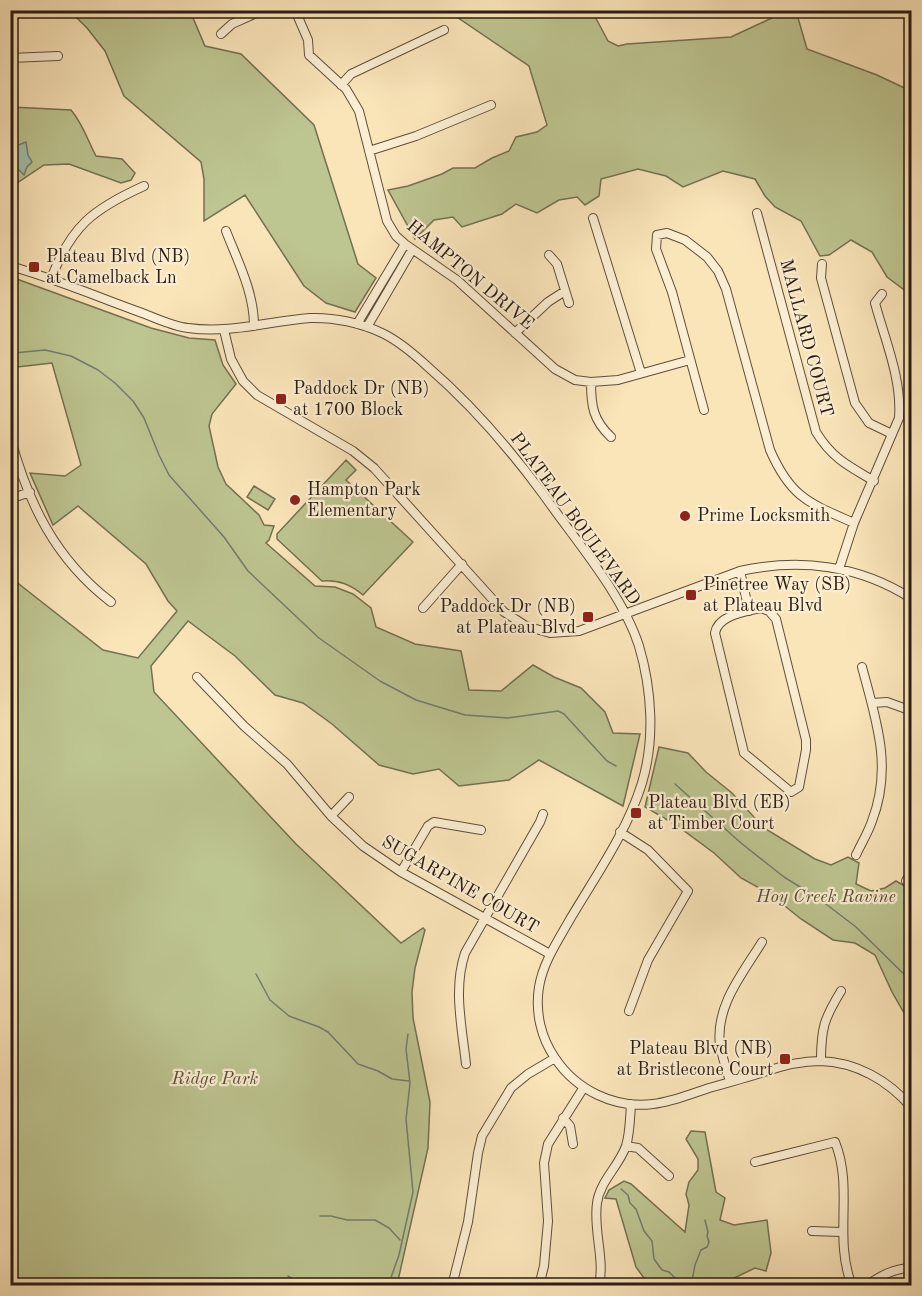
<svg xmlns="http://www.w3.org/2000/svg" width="922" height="1296" font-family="'Old Standard TT',serif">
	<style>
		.green { fill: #bdc590; stroke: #747050; stroke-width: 1.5 }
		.water { fill: #9fbfac; stroke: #717d6e; stroke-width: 1.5 }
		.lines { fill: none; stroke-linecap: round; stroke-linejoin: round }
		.stream { stroke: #717d6e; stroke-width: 1.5 }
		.minor-casing { stroke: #5f4e3b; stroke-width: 10 }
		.minor { stroke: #fceed2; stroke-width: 8 }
		.poi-dot { fill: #8f2418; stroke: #fceed2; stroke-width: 2 }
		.labels { text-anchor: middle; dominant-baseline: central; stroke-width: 4.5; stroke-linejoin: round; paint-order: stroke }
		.poi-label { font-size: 18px; fill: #2b1b11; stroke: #fceed2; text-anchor: start }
		.street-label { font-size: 18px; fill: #2b1b11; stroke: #fceed2 }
		.park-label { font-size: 18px; font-style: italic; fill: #574e37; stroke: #fceed2 }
	</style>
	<rect width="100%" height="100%" fill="#fae5b9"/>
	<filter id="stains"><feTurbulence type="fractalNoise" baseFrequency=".00333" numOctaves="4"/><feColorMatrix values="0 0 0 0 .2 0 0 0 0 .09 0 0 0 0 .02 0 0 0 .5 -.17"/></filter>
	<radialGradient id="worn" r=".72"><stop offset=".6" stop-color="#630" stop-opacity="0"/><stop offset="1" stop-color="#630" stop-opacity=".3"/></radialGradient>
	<!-- green -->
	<path class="green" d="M70 11H190L205 46 241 54 314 125 358 264 376 278 355 312 326 303 304 286 245 195 204 221V179L201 162 124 96 105 51 87 28Z
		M448 11H592L608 41 618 46 627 44 731 37 787 11H796L807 49 877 75 911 91V295L887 277 872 252 851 240 829 255 820 256 801 221 775 207 765 196 755 179 723 171 683 187 666 176 638 169 601 179 599 196 585 205 577 197 559 200 537 213 516 204 502 214 462 227 453 217 434 220 415 239 388 190 408 186 442 174 453 168H475L492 158 509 151 516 137 537 132 547 125 529 66Z
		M11 107 71 110C83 124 88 141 96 156L122 159 135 173 131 180 121 183 69 164 44 165 11 187Z
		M14 278 151 328 189 338 215 340 223 365 236 384 212 414 209 426 218 467 226 484 259 515 264 525 274 526 269 540 266 543 315 586 335 587 353 594 371 608 376 627 415 644 461 651 469 690 501 691 533 665 554 677 581 688 605 712 613 733 640 734 623 806 539 760 509 780 459 786 439 769 413 774 379 765 332 724 303 703 275 695 235 656 188 621 151 666 154 692 296 844 401 943 423 928 425 930 415 968 412 992 413 1018 430 1102 428 1148 397 1285H11L10 577 103 650 138 658 177 611 168 601 146 564 78 506 53 525 30 473 65 476 81 465 52 363 17 367 11 370 10 295Z
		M346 460 356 470 346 480 413 542 363 595C350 584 339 580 322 581L277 539V534Z
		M254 486 275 499 268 510 247 497Z
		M659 747 688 753 706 772 732 793 764 828 815 859 831 865 848 857 859 863 856 884 871 891 885 888 896 881 910 889 904 903 911 910V1025L892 992 875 955 855 943 833 940 801 919 770 894 741 878 714 853 676 825 645 807Z
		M691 1131 705 1132 716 1192 725 1198 720 1220 734 1225 767 1220 771 1253 766 1271 755 1268 728 1281V1285H649L636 1267 616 1199 605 1198 609 1190 624 1181 631 1184 685 1232 689 1205 686 1194 689 1182 698 1170V1159L686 1139Z"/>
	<!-- water -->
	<path class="water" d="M26 142 28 155 32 162 27 167 24 175 19 170 11 172V143L16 146Z"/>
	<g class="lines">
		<!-- stream -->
		<path class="stream" d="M14 353 45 350 71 356 98 370 115 383 133 401 144 418 159 455 169 475 224 537 248 571 319 638 380 681 416 700 465 715 508 718 558 711 564 714 607 761 616 766
			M675 784 741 843 784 877 818 898 856 927 912 982
			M256 974 270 1000 289 1016 319 1027 328 1032 358 1064 378 1071 392 1079 409 1081
			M621 1189 628 1195 630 1203 636 1209 644 1231 652 1241 654 1259 662 1270 669 1272 683 1286
			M320 1216H331L347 1220H375L389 1228 400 1240
			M288 1276 298 1282 310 1286
			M388 1286 399 1255 413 1192 406 1119 410 1083 406 1049 408 1034
			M691 1286 695 1265 701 1250 707 1247 709 1242 707 1236 708 1232 705 1220"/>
		<defs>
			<path id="minor" d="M295 10 308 40 309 55 346 89 359 111 387 221 396 236 405 244 457 280 555 369 575 380 591 382 618 380 690 360
				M221 34 232 24 263 10
				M10 58 58 56
				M341 85 351 74 444 30
				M369 151 416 136 491 105
				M757 213 816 432C832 458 848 466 874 481
				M593 218 641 373
				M226 231C238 262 254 292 254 326
				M549 255 557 264 569 303
				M822 264 821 278 855 403 869 423 892 434
				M10 266C53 278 93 295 134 310 152 316 170 326 188 328 230 334 269 321 310 318 334 317 361 323 382 333 399 341 414 354 428 367 472 405 509 448 543 494 575 540 622 593 639 646 652 690 655 740 642 783 627 832 595 877 569 921 557 942 543 963 539 987 535 1012 541 1038 555 1058 576 1090 615 1109 653 1104 672 1102 691 1094 709 1088 727 1083 745 1078 764 1072 781 1066 801 1061 820 1061 856 1062 888 1080 912 1108
				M51 279C71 226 93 209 144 186
				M10 283 13 267
				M357 324 405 244
				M367 327 412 250
				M224 330 231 359 243 381 257 395 353 451 374 468 504 612 526 626 550 633 579 631 740 571C800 558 860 565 912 599
				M515 333 548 302 565 291
				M591 382C591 406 593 420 611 437
				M704 410 672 292 656 249 657 235 667 233 685 240 707 257 718 271 726 289 770 450C791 498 809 503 854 523
				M10 436C28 503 55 559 111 602
				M10 499 30 492
				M839 569 854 523 899 418C902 379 885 340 875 303L882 294
				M740 571 749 611
				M423 608 462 564
				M761 608 769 611 776 619 806 740V750L799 787 791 792 744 753 715 633C718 615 745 612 761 608Z
				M197 677 244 726 287 764 331 816 363 846 401 872 550 954
				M872 703 887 702 912 711
				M331 816 349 797
				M620 832 648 850 688 891 648 960 629 1011
				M856 855C861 844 868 833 872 821 893 767 876 720 862 667
				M401 872 428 826 434 822 481 830
				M906 881 912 870
				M821 1061C821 1028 824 1019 841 991
				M466 1064C462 1027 453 989 465 953L540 822 543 814
				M730 1082C727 1070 722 1057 720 1045 715 1006 743 973 762 942
				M563 1118 570 1126 573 1144
				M626 1146 638 1148 669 1176
				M755 1162 835 1142C854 1189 833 1237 852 1286
				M812 1231 841 1232
				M452 1286 468 1222 478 1153 482 1136 511 1088 528 1074 555 1058
				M539 1286 544 1266 548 1221 544 1163 548 1144 584 1087
				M599 1286C605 1259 593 1230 597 1203 600 1181 619 1166 626 1146 630 1133 630 1117 631 1104
				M866 1286C880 1276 894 1268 912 1268"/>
		</defs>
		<!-- minor casing -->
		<use href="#minor" class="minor-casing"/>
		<!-- minor -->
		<use href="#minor" class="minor"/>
	</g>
	<!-- markers -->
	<g class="poi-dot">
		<rect x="28" y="261" width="12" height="12" rx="3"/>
		<rect x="275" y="393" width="12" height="12" rx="3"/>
		<circle cx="295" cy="500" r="6"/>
		<circle cx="685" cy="516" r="6"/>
		<rect x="685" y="589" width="12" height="12" rx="3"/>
		<rect x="582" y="611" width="12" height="12" rx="3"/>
		<rect x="630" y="807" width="12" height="12" rx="3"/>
		<rect x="779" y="1053" width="12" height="12" rx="3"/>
	</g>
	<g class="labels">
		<!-- poi labels -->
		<g class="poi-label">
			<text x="46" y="257">Plateau Blvd (NB)<tspan x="46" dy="21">at Camelback Ln</tspan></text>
			<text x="293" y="389">Paddock Dr (NB)<tspan x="293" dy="21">at 1700 Block</tspan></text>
			<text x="307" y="490">Hampton Park<tspan x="307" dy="21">Elementary</tspan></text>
			<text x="697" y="516">Prime Locksmith</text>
			<text x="703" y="585">Pinetree Way (SB)<tspan x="703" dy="21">at Plateau Blvd</tspan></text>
			<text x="576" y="607" text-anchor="end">Paddock Dr (NB)<tspan x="576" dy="21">at Plateau Blvd</tspan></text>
			<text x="648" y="803">Plateau Blvd (EB)<tspan x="648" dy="21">at Timber Court</tspan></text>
			<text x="773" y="1049" text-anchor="end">Plateau Blvd (NB)<tspan x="773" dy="21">at Bristlecone Court</tspan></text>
		</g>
		<!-- street labels -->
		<g class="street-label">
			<text transform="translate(470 275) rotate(40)">HAMPTON DRIVE</text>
			<text transform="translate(806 338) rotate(75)">MALLARD COURT</text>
			<text transform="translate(575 519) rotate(54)">PLATEAU BOULEVARD</text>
			<text transform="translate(460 885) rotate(30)">SUGARPINE COURT</text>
		</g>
		<!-- park labels -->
		<g class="park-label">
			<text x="826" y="897">Hoy Creek Ravine</text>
			<text x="215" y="1079">Ridge Park</text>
		</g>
	</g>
	<!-- margin -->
	<rect width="922" height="1296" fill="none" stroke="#fae5b9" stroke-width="36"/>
	<rect x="12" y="12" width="898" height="1272" fill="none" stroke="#2b1b11" stroke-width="3"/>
	<rect x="18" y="18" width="886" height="1260" fill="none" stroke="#2b1b11" stroke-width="1.5"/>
	<rect width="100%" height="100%" filter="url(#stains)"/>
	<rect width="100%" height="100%" fill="url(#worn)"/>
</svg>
